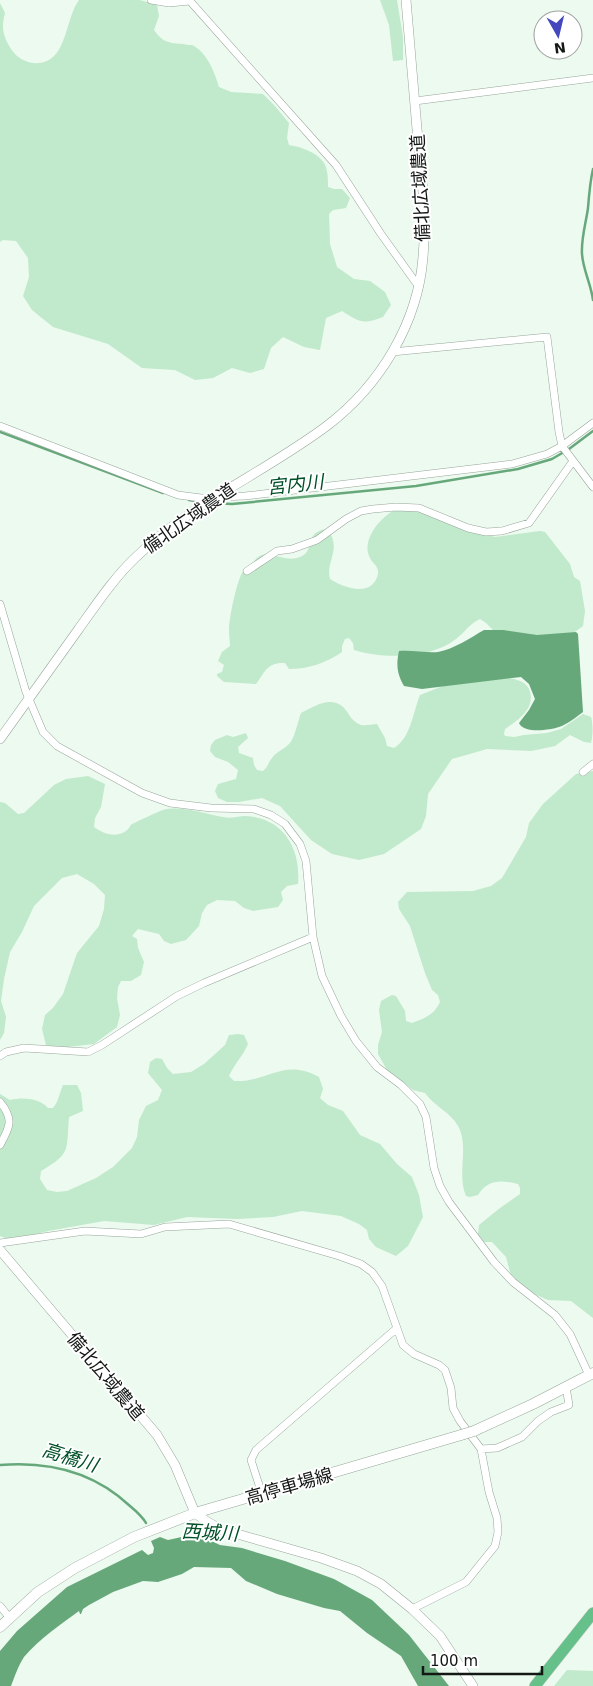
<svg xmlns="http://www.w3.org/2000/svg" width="593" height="1686" font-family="'DejaVu Sans','Noto Sans JP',sans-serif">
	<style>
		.green { fill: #c1e9cb }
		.water { fill: #67a87b }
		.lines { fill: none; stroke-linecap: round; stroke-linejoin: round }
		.stream { stroke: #67a87b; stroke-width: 2.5 }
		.minor-casing { stroke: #98a59b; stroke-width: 8 }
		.tertiary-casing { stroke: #98a59b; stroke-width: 10 }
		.secondary-casing { stroke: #98a59b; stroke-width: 11 }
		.trunk-casing { stroke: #d5d5d5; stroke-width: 12 }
		.minor { stroke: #fff; stroke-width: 7 }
		.tertiary { stroke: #fff; stroke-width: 9 }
		.secondary { stroke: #fff; stroke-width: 10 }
		.trunk { stroke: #66c08a; stroke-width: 11 }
		.secondary-bridge-casing { stroke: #98a59b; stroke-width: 11; stroke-linecap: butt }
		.secondary-bridge { stroke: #fff; stroke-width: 10 }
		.labels { text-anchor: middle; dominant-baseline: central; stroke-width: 4; stroke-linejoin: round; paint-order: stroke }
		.street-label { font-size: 18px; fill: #131814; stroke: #fff }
		.water-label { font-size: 19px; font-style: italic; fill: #005128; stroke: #fff }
	</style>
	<rect width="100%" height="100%" fill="#ecfaf0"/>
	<!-- green -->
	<path class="green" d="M79 0H140L157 5 159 16 154 30C163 43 169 43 184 44 185 45 191 45 192 45 207 52 215 73 219 87L231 92 263 94 274 105 289 123 287 138 289 145C301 147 317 152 324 163 328 169 328 180 328 187L334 189H342L350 198 346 208 333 210 329 214 330 244 337 267 354 279 370 281 385 292 391 305 383 317C362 325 360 322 342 311L326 318 320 350 304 347 283 337 271 348 264 369 250 373 232 368 213 378 195 380 175 370 142 368 108 344 53 327 32 310 23 296 29 277 28 258 16 241 3 240 0 242V3L5 13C1 28 3 36 11 49 16 57 25 62 33 63 68 66 64 20 79 0Z
		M380 0H397L403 37V60L393 61 389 25Z
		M397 509 424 512 472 531 495 537 540 531 545 532 570 564 574 577 580 581 585 611 583 626 572 634 540 637 495 632 486 623 480 619C469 624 465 632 456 639 431 659 383 659 354 650L353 643 349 638 345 639 342 646V652C326 663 308 669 289 669L285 663C267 662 265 672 256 684L224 682 217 676V674L222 672 224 665 218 661 222 652 230 646C230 641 229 636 229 630 229 619 237 578 244 570 246 567 250 566 253 563 255 560 258 556 262 555 271 551 286 563 300 557 316 551 303 532 327 529 343 549 325 561 330 579 343 588 373 598 378 574 379 566 373 564 370 558 360 540 382 515 397 509Z
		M500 677C507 678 514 678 520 681 525 683 529 687 530 692 535 709 517 721 505 729L504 734 505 736 514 737 524 735 547 733 561 729 583 714 591 717C593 724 593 735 591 743L584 742 570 735 555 746 531 751 487 749 452 759 428 794 426 816 421 829 384 854 359 860 332 854 311 840 280 806 262 798 239 802H227L218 798 215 791 218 784 236 779 238 770 228 762 215 757 210 751 211 745 215 740 227 735 233 737 246 733 248 738 238 747 239 753 253 758 254 765 257 770 263 771C268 767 268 763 272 758 277 751 285 749 290 743 295 737 298 721 301 713 313 707 329 696 342 706 349 712 351 722 361 725 366 726 372 724 377 724L385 738 387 746 394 748C411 738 413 712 420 695L448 684Z
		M593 771V1318L571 1301 548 1300 532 1293 511 1276 506 1257 492 1242H484L478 1234 479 1225 500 1208 520 1194V1188L518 1184C501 1180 488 1179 478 1195L470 1197 466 1196C457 1175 468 1151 460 1130 454 1114 435 1107 425 1093L413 1090 387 1070 378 1054V1045L382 1032 379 1010 381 1001 392 995 396 996 405 1011 406 1021 412 1023C425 1018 434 1015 440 1002L438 995 432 990 425 973 410 926 399 909 398 902 407 892 473 891 491 886 502 878 526 837 529 823 543 804 576 774Z
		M88 776 105 784 101 807 95 818 94 827C103 834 116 838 126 831 129 829 129 827 131 825 135 822 158 812 163 810 181 805 205 814 223 817 231 819 239 816 246 816 284 818 301 849 298 884L287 886 281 892 283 900 278 907 253 911 244 908 235 901 217 900 207 905 202 913 199 926 186 940 171 944 164 941 159 934 138 929 132 936 137 939 138 948 144 962 141 975 131 981H121L118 987 117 998 120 1015 117 1027 94 1044 59 1048 46 1045 42 1029 45 1015 53 1008 63 994 77 953 99 926 104 909 105 895 94 884 77 874 62 878 34 906 22 932 10 952 4 979 1 1001 6 1017 4 1033 0 1040V802L5 803 18 814 24 813 54 785 66 779Z
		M238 1034 244 1035 248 1044C243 1056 234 1064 229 1076L234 1081C267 1083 284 1057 319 1077L323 1089 320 1098 328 1105 343 1111 360 1135 380 1144 397 1164 412 1177 419 1195 423 1217 408 1246 396 1256 376 1247 369 1239 367 1230 359 1224 341 1216 302 1211 273 1217 237 1219 187 1217 154 1225 104 1221 48 1231 26 1237 8 1239 0 1236V1094L10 1100C23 1097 39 1098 48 1108H53C59 1101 59 1094 63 1085H77L81 1093 83 1111 69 1117C66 1150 72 1153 41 1171L40 1179 47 1190 57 1192 67 1191 96 1178 113 1167 132 1148 137 1137 139 1120 146 1106 158 1100 162 1090 148 1073 150 1062 156 1058 162 1059 167 1068 173 1074 191 1072 204 1064 225 1045 229 1035Z
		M567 1670 593 1671V1686H554Z"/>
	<!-- water -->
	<path class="water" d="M484 630H503L537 635 576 632 578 634 583 712C576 717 568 724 559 727 550 730 524 734 519 723L529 710 535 699 529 684 521 677 422 689 404 686C397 674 396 665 399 651 412 650 427 653 438 652 454 649 470 638 484 630Z
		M186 1536 205 1538 220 1545 242 1548 285 1561 334 1579 372 1600 409 1635 449 1686H418L401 1656 367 1633 340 1611 324 1608 277 1594 246 1581 231 1568 194 1567 182 1574 158 1582 143 1581 113 1592 89 1605 83 1609 81 1614H80L79 1611C60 1625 39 1639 24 1657 18 1666 15 1676 11 1686H0V1651L17 1631 67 1587 142 1550 148 1555 153 1553 154 1548 151 1541 160 1537 168 1540Z"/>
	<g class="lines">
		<!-- stream -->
		<path class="stream" d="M593 169C590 182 589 195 588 208 586 223 581 238 582 254 583 270 591 284 593 300
			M0 432 163 493
			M189 500 201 502
			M212 503 232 504 416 486 518 469 552 459 569 449 593 431
			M0 1465C48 1461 94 1472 130 1506 136 1511 142 1516 146 1523"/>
		<defs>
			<path id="minor" d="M151 0 169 3 190 1
				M189 0 336 165 381 234 419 287
				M415 101 593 78
				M392 352 547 337 559 432 562 446 593 487
				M0 426 178 495 201 498
				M217 497 245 496 512 464 547 454 562 446 593 423
				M247 571 277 551 292 549 317 540 346 519 361 511 373 509 396 507 419 508 468 528 486 532 502 531 529 523 573 461
				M0 604 26 692 43 732 57 746 142 793 170 803 211 808 254 809 271 815 285 824 300 844 306 861 313 937 322 976 341 1016 356 1041 377 1067 401 1085 420 1104 426 1117 434 1168 440 1186 449 1202 494 1262 513 1282 555 1315 570 1334 589 1375
				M583 772 593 764
				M0 1056 6 1052 24 1048 88 1052 102 1045 177 996 204 983 313 937
				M0 1102C14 1119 10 1127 0 1145
				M0 1243 85 1231 141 1234 165 1227 229 1224 339 1256 361 1264 372 1272 382 1286 403 1345 414 1354 439 1365 445 1370 451 1388 453 1408 460 1421 481 1449 489 1492 497 1518 498 1532 495 1546 466 1582 412 1609
				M481 1449 497 1448 522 1437 538 1421 551 1412 569 1405 566 1387
				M262 1494 251 1460 256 1450 397 1328
				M0 1606 9 1617"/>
			<path id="tertiary" d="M0 739C26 703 52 666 78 630 96 605 113 579 135 558 191 503 266 472 328 425 380 385 418 323 423 257 427 214 421 171 417 129 413 86 410 43 406 0
				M0 1250 157 1435 175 1465 195 1513 206 1521 220 1529 321 1558 357 1571 381 1584 412 1609 440 1636 473 1686"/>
			<path id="secondary" d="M474 1431 533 1404 593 1373
				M0 1627 38 1592 75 1568 134 1537 195 1513 461 1435"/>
			<path id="trunk" d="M535 1686 593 1613"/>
		</defs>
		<!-- minor casing -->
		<use href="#minor" class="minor-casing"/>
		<!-- tertiary casing -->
		<use href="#tertiary" class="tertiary-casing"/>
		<!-- secondary casing -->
		<use href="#secondary" class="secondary-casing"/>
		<!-- trunk casing -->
		<use href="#trunk" class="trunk-casing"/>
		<!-- minor -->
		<use href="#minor" class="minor"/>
		<!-- tertiary -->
		<use href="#tertiary" class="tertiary"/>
		<!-- secondary -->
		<use href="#secondary" class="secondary"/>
		<!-- trunk -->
		<use href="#trunk" class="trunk"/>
		<defs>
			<path id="secondary-bridge" d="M461 1435 474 1431"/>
		</defs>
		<!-- secondary-bridge casing -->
		<use href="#secondary-bridge" class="secondary-bridge-casing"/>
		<!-- secondary-bridge -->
		<use href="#secondary-bridge" class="secondary-bridge"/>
	</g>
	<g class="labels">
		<!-- street labels -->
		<g class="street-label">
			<text transform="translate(420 188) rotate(-93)">備北広域農道</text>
			<text transform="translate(189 518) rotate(-35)">備北広域農道</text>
			<text transform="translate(106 1376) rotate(50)">備北広域農道</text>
			<text transform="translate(289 1486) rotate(-16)">高停車場線</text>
		</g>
		<!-- water labels -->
		<g class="water-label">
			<text transform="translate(295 484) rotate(-6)">宮内川</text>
			<text transform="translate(70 1457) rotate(17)">高橋川</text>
			<text transform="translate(210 1532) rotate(3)">西城川</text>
		</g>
	</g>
	<!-- north arrow -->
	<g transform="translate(558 35) rotate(172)"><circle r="24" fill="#ffffff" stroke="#a1a3a1"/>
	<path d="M0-4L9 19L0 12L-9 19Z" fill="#4548bd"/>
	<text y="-8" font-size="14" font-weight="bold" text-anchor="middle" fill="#131814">N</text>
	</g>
	<!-- scale -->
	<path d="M423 1666v8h119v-8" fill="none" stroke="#131814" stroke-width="2.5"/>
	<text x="430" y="1666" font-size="15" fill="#131814" stroke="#ffffff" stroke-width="4" paint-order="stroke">100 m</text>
</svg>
